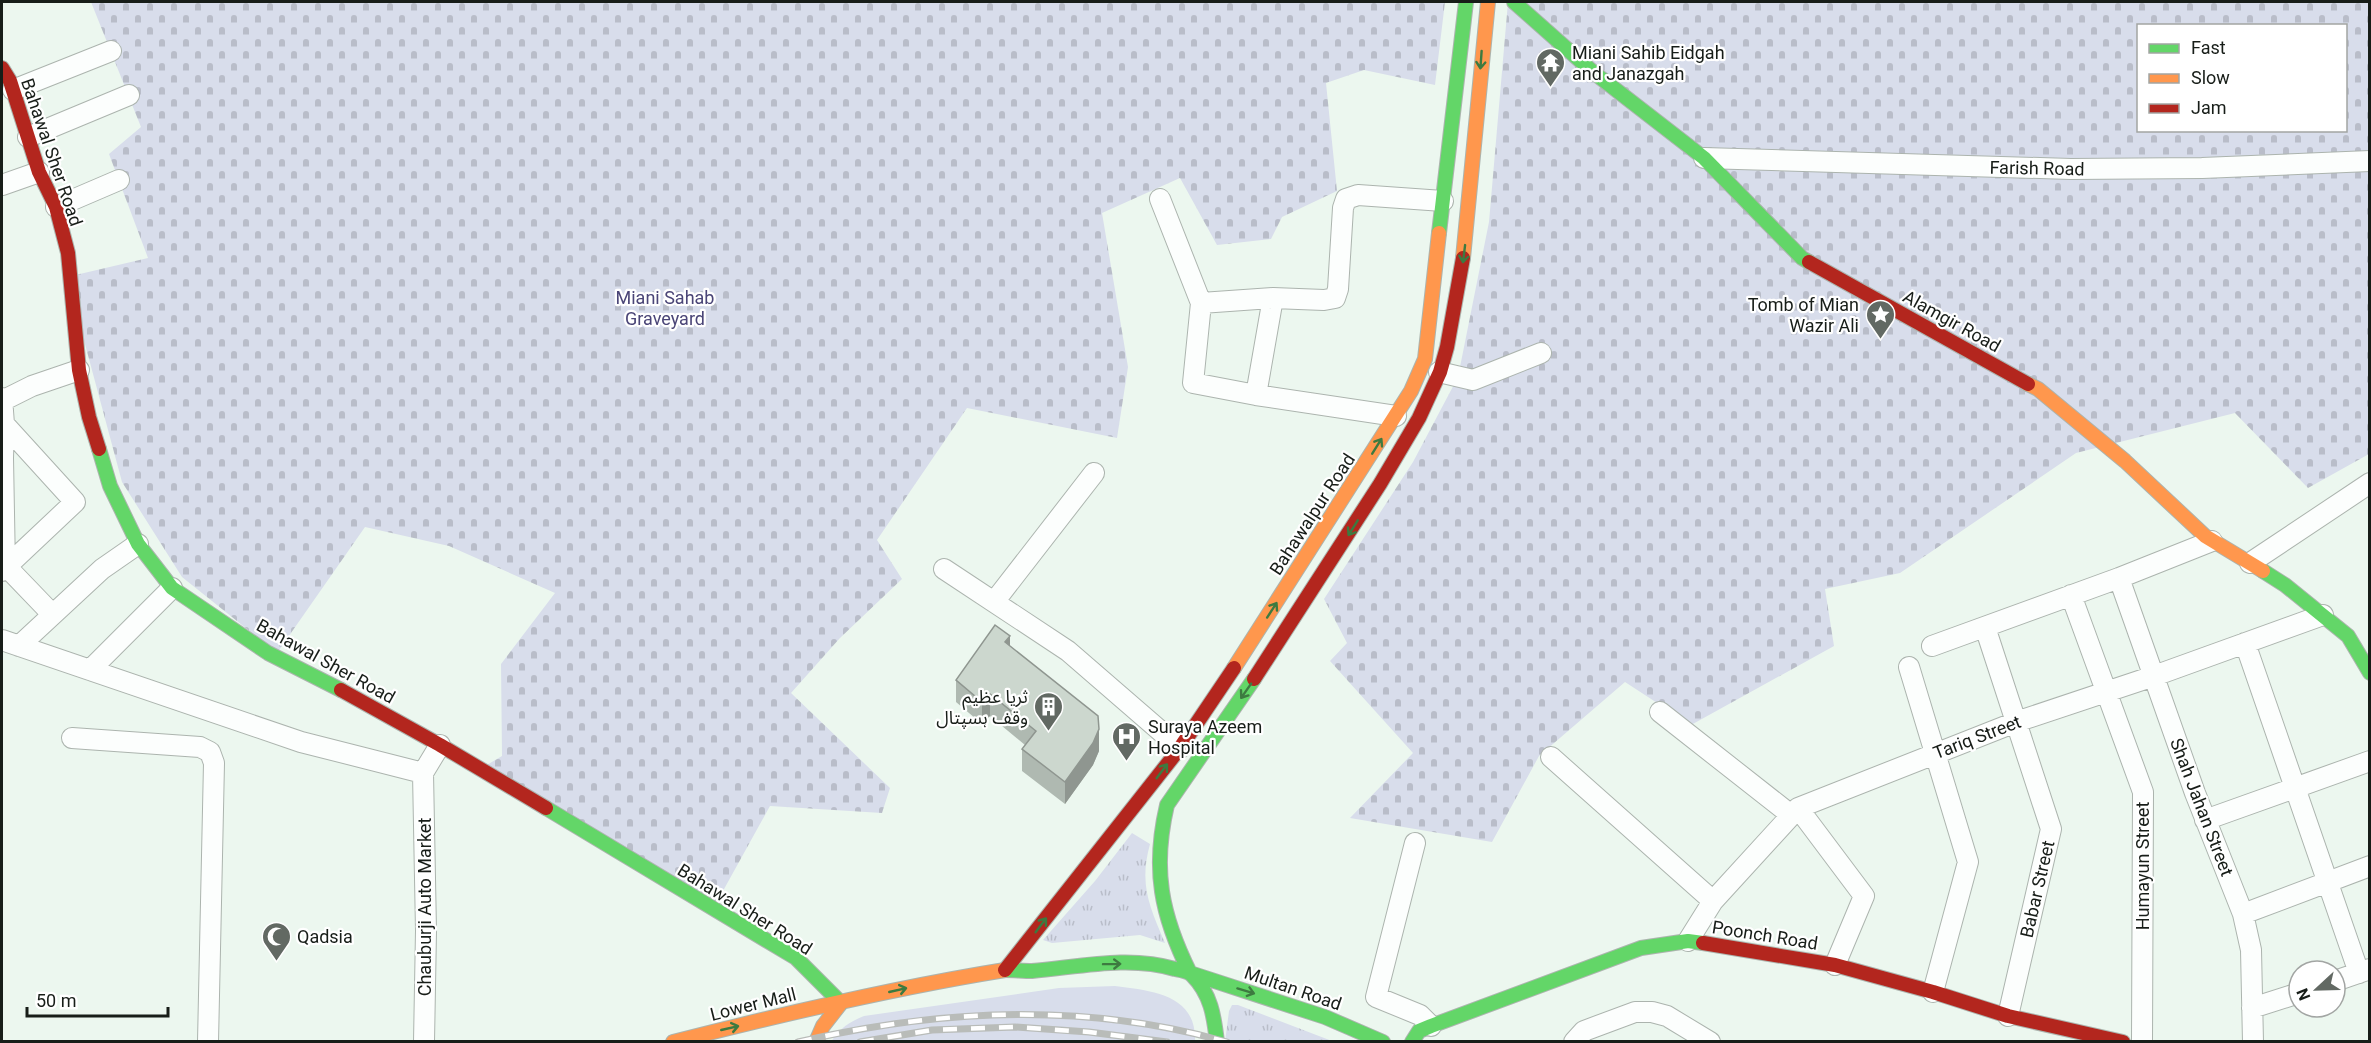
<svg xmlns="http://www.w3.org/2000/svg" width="2371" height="1043" font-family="Roboto,'Noto Sans Arabic',sans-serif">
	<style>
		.grass { fill: url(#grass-tufts) }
		.cemetery { fill: url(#cemetery-stones); fill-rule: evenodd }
		.park { fill: #d8ddeb }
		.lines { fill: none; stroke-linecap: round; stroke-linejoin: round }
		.street-casing { stroke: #acb4ae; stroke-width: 22 }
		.fast-casing { stroke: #acb4ae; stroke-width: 16 }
		.slow-casing { stroke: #acb4ae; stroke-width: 16 }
		.jam-casing { stroke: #acb4ae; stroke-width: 16 }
		.street { stroke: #fcfefd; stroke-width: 20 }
		.fast { stroke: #63d668; stroke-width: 14 }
		.slow { stroke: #ff974d; stroke-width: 14 }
		.jam { stroke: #b3261e; stroke-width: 14 }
		.rail-casing { stroke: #b9bcb9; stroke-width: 7 }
		.rail { stroke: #fff; stroke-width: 4.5; stroke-dasharray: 14; stroke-linecap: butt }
		.wall { fill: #afb9b1 }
		.shaded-wall { fill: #8f9690 }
		.building { fill: #ccd7ce; stroke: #8f9690; stroke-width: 1.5 }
		.oneway { stroke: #3d7a40 }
		.labels { text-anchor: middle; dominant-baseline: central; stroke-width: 4.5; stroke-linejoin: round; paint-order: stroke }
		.poi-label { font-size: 18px; fill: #171d18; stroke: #fff; text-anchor: start }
		.street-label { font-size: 18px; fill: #171d18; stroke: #fff }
		.park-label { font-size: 18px; fill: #4a4577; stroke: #fff }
	</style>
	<defs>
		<pattern id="grass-tufts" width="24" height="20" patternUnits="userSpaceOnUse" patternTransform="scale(1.5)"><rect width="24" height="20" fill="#d8ddeb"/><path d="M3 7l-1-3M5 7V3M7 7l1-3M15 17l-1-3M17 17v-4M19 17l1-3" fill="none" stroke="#b9bdc9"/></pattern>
		<pattern id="cemetery-stones" width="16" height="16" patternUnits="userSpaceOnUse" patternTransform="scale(1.5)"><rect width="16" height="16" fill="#d8ddeb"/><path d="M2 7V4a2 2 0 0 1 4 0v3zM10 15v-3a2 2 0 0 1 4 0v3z" fill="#b9bdc9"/></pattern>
	</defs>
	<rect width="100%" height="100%" fill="#ecf7ef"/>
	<!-- grass -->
	<path class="grass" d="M1132 833 1150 844C1139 884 1149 906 1165 943L1140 935 1052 943 1043 940 1095 881Z
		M1232 1005H1238L1332 1041 1225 1042 1229 1011Z"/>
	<!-- cemetery -->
	<path class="cemetery" d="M91 2H1445L1435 85 1364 70 1326 83 1337 191 1282 217 1271 239 1217 245 1180 178 1102 213 1128 367 1117 438 967 408 877 540 902 579 840 638 791 693 890 788 882 813 770 806 713 909 480 769 502 756 501 664 555 593 449 546 365 527 277 653 182 577 122 482 67 277 148 258 109 154 141 127Z
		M1508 2H2369V454L2308 488 2235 413 2076 453 1900 573 1825 589 1834 646 1691 725 1625 682 1539 756 1492 842 1350 818 1413 753 1330 661 1347 643 1324 599 1413 462 1458 377 1489 222ZM2138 26H2346V130H2138Z"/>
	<!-- park -->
	<path class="park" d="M1115 986C1152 991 1197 994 1195 1042H831C840 1028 849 1022 864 1016L1059 988Z"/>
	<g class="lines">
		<defs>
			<path id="street" d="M13 90 111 51
				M28 137 129 95
				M1704 158 2071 169 2202 168 2370 161
				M2 185 39 172
				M1160 199 1201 303 1193 383 1256 395 1396 416
				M56 207 119 180
				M1201 303 1273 298 1324 300 1335 298 1338 289 1343 208 1346 199 1358 195 1443 201
				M1439 372 1473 380 1541 353
				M1256 395 1273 298
				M2 398 4 424 3 458 5 568 2 571
				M2 401 32 386 79 370
				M4 424 75 502 5 568
				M2 562 52 614
				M2250 563 2370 483
				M944 569 1068 651 1180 748
				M2119 578 2195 793 2243 914 2251 950 2253 1042
				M2071 595 2143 792 2142 1042
				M994 602 1094 473
				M1985 627 2051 829 2008 1016
				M2 640 301 742 423 773 440 745
				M2245 643 2359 973
				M19 646 102 569 138 544
				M1932 646 2119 578 2212 541
				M1909 667 1968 862 1933 992
				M90 670 172 588
				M1660 712 1791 815
				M72 738 200 747 210 752 214 763 208 1042
				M1551 757 1713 901
				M423 773 426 931 424 1042
				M1798 808 1864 896 1835 965
				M2205 820 2370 761
				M1415 843 1376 997 1420 1015 1431 1026
				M2243 914 2370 866
				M1688 941 1713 901 1798 808 2016 722 2154 676 2323 615
				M2335 981 2370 969
				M2252 1008 2299 993
				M1574 1042 1584 1031 1635 1012H1652L1667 1016 1710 1042"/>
			<path id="fast" d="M1514 2 1593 72 1704 158 1802 258 1809 262
				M1439 233 1466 2
				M99 449 110 486 138 544 172 588 268 653 341 690
				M2263 571 2285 585 2348 636 2370 673
				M546 808 796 958 841 1003
				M1005 970C1014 970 1023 971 1032 971 1079 967 1129 955 1175 969 1180 970 1188 971 1192 975 1211 994 1214 1016 1217 1042
				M1190 973C1161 915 1152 869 1167 805L1254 679
				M1190 973 1325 1017 1383 1042
				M1412 1042 1419 1031 1431 1026 1641 948 1688 941 1703 943"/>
			<path id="slow" d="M1463 258 1488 2
				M2028 384 2038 389 2125 461 2205 536 2263 571
				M1234 668 1411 391 1425 359 1439 233
				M673 1042C783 1014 893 988 1005 970
				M816 1042 823 1026 841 1003"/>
			<path id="jam" d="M2 68 10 81 39 172 56 207 68 253 79 370 89 417 99 449
				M1809 262 2028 384
				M1254 679 1380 484 1419 418 1440 372 1447 347 1463 258
				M341 690 440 745 546 808
				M1703 943 1835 965 1933 992 2008 1016 2123 1042
				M1005 970 1180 748 1234 668"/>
		</defs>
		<!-- street casing -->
		<use href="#street" class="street-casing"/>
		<!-- fast casing -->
		<use href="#fast" class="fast-casing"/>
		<!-- slow casing -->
		<use href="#slow" class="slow-casing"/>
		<!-- jam casing -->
		<use href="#jam" class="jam-casing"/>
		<!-- street -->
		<use href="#street" class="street"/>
		<!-- fast -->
		<use href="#fast" class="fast"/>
		<!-- slow -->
		<use href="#slow" class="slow"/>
		<!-- jam -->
		<use href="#jam" class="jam"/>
		<defs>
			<path id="rail" d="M798 1042C939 1009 1086 1002 1227 1042
				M860 1042 932 1030 1015 1027 1089 1032 1167 1042"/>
		</defs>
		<!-- rail casing -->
		<use href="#rail" class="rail-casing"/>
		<!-- rail -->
		<use href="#rail" class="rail"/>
	</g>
	<!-- wall -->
	<path class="wall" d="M1010 646 1099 751 1093 765 1065 804 1022 771V749L1025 745 990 716 982 724 956 702V680Z"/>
	<!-- shaded-wall -->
	<path class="shaded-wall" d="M1010 636V658L1005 642Z
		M990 694V716L982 724V702Z
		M1099 729V751L1093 765 1065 804V782Z"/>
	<!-- building -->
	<path class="building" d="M995 625 1010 636 1005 642 1098 716 1099 729 1093 743 1065 782 1022 749 1036 731 990 694 982 702 956 680Z"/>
	<!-- one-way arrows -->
	<defs><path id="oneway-shaft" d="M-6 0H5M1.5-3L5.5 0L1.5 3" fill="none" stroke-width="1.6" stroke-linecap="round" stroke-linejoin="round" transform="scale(1.5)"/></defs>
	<g class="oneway">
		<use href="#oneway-shaft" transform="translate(1481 60) rotate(94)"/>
		<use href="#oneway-shaft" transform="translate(1464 254) rotate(97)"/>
		<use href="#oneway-shaft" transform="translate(1377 446) rotate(-58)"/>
		<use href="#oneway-shaft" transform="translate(1353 528) rotate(122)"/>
		<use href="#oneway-shaft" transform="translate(1272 610) rotate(-57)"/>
		<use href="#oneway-shaft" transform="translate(1246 691) rotate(125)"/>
		<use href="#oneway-shaft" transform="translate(1162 771) rotate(-53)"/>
		<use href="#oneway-shaft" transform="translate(1041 925) rotate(-53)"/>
		<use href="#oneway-shaft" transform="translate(1112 964) rotate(-1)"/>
		<use href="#oneway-shaft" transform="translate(898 990) rotate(-13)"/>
		<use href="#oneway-shaft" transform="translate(1246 991) rotate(17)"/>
		<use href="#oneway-shaft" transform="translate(730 1028) rotate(-13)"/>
	</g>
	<!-- icons -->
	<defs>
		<symbol id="temple-pin" viewBox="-11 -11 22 30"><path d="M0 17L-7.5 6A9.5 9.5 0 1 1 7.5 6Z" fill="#626963" stroke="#fff"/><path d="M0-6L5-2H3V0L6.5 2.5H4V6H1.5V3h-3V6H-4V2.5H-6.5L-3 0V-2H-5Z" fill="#fff"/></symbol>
		<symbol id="sight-pin" viewBox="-11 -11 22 30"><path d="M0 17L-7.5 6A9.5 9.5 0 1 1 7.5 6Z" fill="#626963" stroke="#fff"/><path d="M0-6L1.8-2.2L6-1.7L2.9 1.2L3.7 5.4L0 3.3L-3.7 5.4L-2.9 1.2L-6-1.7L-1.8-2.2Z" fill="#fff"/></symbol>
		<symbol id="building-pin" viewBox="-11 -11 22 30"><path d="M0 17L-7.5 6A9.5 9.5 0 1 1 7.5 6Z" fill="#626963" stroke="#fff"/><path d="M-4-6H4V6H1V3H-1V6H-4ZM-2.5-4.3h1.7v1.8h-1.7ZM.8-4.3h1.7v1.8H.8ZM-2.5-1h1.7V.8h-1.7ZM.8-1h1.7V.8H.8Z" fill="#fff"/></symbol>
		<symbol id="hospital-pin" viewBox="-11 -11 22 30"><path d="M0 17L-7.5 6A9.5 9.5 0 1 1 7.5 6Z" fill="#626963" stroke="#fff"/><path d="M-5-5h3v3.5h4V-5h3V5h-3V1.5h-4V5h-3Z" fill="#fff"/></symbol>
		<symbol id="mosque-pin" viewBox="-11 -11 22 30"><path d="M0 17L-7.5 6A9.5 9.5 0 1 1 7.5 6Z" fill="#626963" stroke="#fff"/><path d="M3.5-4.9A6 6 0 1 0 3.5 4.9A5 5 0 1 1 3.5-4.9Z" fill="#fff"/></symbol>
	</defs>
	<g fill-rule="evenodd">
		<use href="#temple-pin" x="1534" y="46" width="33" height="45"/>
		<use href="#sight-pin" x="1864" y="298" width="33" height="45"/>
		<use href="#building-pin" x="1032" y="690" width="33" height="45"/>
		<use href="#hospital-pin" x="1110" y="720" width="33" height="45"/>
		<use href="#mosque-pin" x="260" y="920" width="33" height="45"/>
	</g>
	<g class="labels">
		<!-- poi labels -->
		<g class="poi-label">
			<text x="1572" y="52">Miani Sahib Eidgah<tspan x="1572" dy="21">and Janazgah</tspan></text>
			<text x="1859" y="304" text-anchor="end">Tomb of Mian<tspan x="1859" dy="21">Wazir Ali</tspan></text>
			<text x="1028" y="696" text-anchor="end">ثریا عظیم<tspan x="1028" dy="21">وقف ہسپتال</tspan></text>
			<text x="1148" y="726">Suraya Azeem<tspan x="1148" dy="21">Hospital</tspan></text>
			<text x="297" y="936">Qadsia</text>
		</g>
		<!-- street labels -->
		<g class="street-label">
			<text transform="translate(52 152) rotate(71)">Bahawal Sher Road</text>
			<text transform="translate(2037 168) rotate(1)">Farish Road</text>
			<text transform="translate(1952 321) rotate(29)">Alamgir Road</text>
			<text transform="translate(1312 514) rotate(-57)">Bahawalpur Road</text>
			<text transform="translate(326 661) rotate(29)">Bahawal Sher Road</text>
			<text transform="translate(1977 737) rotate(-21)">Tariq Street</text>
			<text transform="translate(2202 807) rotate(69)">Shah Jahan Street</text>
			<text transform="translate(2142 866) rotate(-90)">Humayun Street</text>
			<text transform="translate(2037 889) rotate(-77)">Babar Street</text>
			<text transform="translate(424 907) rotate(-90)">Chauburji Auto Market</text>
			<text transform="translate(745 909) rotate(32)">Bahawal Sher Road</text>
			<text transform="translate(1765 935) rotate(9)">Poonch Road</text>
			<text transform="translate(1293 988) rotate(19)">Multan Road</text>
			<text transform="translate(753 1004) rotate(-14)">Lower Mall</text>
		</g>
		<!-- park labels -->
		<g class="park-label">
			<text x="665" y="297">Miani Sahab<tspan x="665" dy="21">Graveyard</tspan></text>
		</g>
	</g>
	<!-- border -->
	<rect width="2371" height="1043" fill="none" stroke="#171d18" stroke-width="6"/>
	<!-- legend -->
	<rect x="2137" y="24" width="210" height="108" fill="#ffffff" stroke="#a2a5a3" stroke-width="1.5"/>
	<rect x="2149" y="44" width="30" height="9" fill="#63d668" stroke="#a2a5a3" stroke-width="1.5"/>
	<text x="2191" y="54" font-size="18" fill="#171d18">Fast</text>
	<rect x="2149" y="74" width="30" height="9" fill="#ff974d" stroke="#a2a5a3" stroke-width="1.5"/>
	<text x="2191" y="84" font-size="18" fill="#171d18">Slow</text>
	<rect x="2149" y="104" width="30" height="9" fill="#b3261e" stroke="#a2a5a3" stroke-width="1.5"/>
	<text x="2191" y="114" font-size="18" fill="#171d18">Jam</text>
	<!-- north arrow -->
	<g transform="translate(2317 989) rotate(248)"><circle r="28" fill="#ffffff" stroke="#a2a5a3" stroke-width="1.5"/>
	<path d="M0-4.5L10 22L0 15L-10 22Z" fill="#626963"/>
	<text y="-9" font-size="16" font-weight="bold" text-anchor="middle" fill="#171d18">N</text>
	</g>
	<!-- scale -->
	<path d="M27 1007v9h141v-9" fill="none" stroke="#171d18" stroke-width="3"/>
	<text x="36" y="1007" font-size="18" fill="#171d18" stroke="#ffffff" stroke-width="4.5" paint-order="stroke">50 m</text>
</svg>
